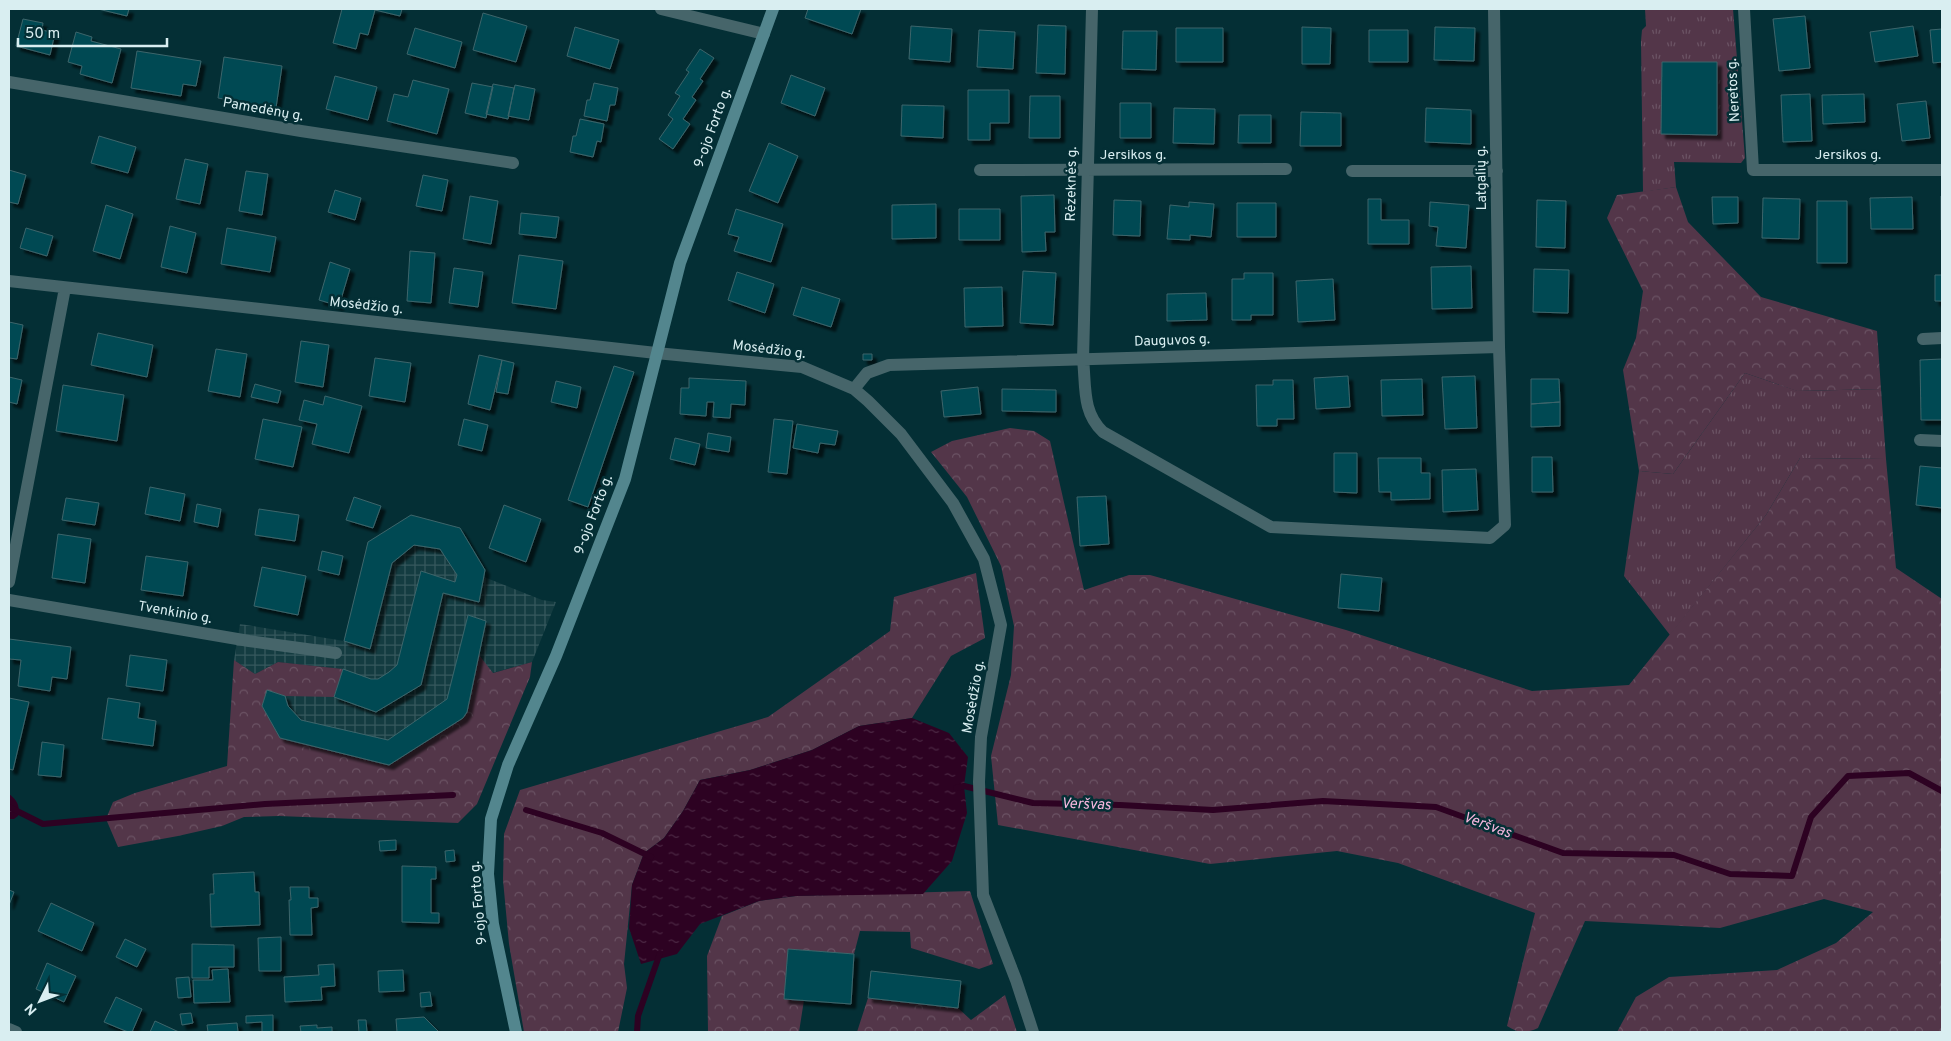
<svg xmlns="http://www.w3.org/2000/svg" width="1951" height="1041" font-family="Overpass,sans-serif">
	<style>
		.industrial { fill: url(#industrial-grid) }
		.grass { fill: url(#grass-tufts) }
		.forest { fill: url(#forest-crowns) }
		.water { fill: url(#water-ripples) }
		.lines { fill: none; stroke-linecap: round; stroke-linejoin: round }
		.stream { stroke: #2d0222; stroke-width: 6 }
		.building { fill: #004a53; stroke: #3d656b; filter: url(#shadow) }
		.street { stroke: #46656a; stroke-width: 12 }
		.secondary { stroke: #53868e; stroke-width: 12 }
		.labels { text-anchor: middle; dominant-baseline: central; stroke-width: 5; stroke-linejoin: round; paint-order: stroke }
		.street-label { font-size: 14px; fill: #d9eef1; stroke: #042f35 }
		.water-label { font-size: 15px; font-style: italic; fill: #f6b7de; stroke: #042f35 }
	</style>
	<defs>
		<pattern id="industrial-grid" width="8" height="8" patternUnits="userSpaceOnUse" patternTransform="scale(1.25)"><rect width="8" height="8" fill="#143c41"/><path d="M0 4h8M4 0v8" fill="none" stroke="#36585d"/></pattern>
		<pattern id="grass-tufts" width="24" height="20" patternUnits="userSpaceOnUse" patternTransform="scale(1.25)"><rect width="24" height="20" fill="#533649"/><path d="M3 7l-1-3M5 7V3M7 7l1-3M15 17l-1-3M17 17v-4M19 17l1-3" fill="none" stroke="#6b5364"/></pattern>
		<pattern id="forest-crowns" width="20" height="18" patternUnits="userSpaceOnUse" patternTransform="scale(1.25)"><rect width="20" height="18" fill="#533649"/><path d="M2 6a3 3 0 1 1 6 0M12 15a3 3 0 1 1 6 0" fill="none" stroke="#6b5364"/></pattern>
		<pattern id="water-ripples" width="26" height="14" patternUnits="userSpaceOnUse" patternTransform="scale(1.25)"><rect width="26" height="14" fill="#2d0222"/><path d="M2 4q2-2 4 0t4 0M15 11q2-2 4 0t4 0" fill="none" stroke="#4b2743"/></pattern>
		<filter id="shadow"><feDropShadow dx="4.5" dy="4.5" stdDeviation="1" flood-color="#0009"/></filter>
	</defs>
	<rect width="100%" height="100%" fill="#042f35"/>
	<!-- industrial -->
	<path class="industrial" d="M460 528 485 570 484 577 542 600 556 602 532 662 492 673 479 656 467 712 463 718 389 765 280 738 262 706 267 690 334 697 342 669 278 662 255 674 234 660 240 624 344 641 368 542Z"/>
	<!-- grass -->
	<path class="grass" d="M1645 9H1733L1745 158 1741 163 1674 162 1676 187 1643 192 1641 41 1642 30 1646 26Z
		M1745 373 1798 391 1881 389 1886 459 1800 458 1766 515 1670 635 1624 576 1639 471 1673 474Z"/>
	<!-- forest -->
	<path class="forest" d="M1676 187 1688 222 1761 297 1877 331 1881 389 1797 391 1745 373 1673 474 1639 471 1623 370 1636 338 1643 291 1607 218 1617 195Z
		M1010 428 1034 431 1050 441 1084 590 1129 575H1150L1346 630 1532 691 1629 685 1766 515 1800 458 1886 459 1896 568 1942 599V1032H1617L1636 997 1669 977 1777 970 1836 943 1873 912 1824 899 1720 928 1585 921 1538 1028C1525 1034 1518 1033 1507 1026L1535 913 1398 863 1337 851 1210 864 998 825 991 756 1011 675 1014 626 1001 566 967 497 931 452 952 441Z
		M976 573 985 638 951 656 912 718 859 726 812 750 750 770 700 780 683 811 664 838 644 853 632 885 624 964 627 988 618 1032H524L509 944 503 880 504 834 520 790 768 717 890 631 894 597Z
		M479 655 493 673 532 662 530 677 477 804 458 823 279 816 244 817 222 826 178 836 118 847 106 819 113 802 135 793 227 766 234 660 255 674 278 662 343 669 334 697 285 696 267 691 262 706 281 738 389 765 463 718 467 712Z
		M970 891 993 964 979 969 911 948 910 932 860 931 854 954 788 949 784 999 804 1000 799 1032H708L707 956 722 916 759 901 796 896Z
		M1005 995 1017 1032H857L868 998 958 1008 971 1020Z"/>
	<!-- water -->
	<path class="water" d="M912 718 949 733 968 757 964 786 967 813 952 861 923 894 796 896 759 901 700 924 677 954 641 964 629 928 632 885 644 853 664 838 683 811 700 780 750 770 812 750 859 726Z
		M9 794C16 799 21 806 18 816L14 819H9Z"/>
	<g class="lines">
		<!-- stream -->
		<path class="stream" d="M956 788 964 786 1033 803 1120 805 1213 810 1323 801 1436 807 1563 853 1674 855 1730 874 1792 876 1811 817 1848 776 1909 773 1942 791
			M9 807 43 824 265 804 453 795
			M526 810 602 833 651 857
			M637 1032 638 1016 660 953"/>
	</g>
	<!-- building -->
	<path class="building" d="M98 9H129L127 16Z
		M342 9H402L400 16 375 10 368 35 360 33 356 49 333 43Z
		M808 9H861L852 34 805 18Z
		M483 13 527 26 516 62 473 50Z
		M1805 16 1810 68 1779 71 1773 19Z
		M23 19 43 23 42 30 55 33 50 55 16 46Z
		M1038 25 1066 26 1065 74 1036 73Z
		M911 26 952 29 950 62 909 59Z
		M1913 26 1918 56 1875 62 1870 32Z
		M575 27 619 40 610 69 567 56Z
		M1302 27 1331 28 1330 64H1302Z
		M1435 27 1475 28 1474 61 1434 60Z
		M415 28 462 42 455 68 407 54Z
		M1176 28H1223V62H1176Z
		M1942 29V62L1933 63 1930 30Z
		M979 30 1015 32 1013 69 977 67Z
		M1369 30H1408V62H1369Z
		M1123 31H1157L1156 70 1122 69Z
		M76 32 92 37 91 41 121 49 112 83 80 74 82 66 68 62Z
		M700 49 714 58 700 79 703 81 692 97 696 100 683 119 690 124 673 149 659 139 673 119 668 115 680 96 675 93 689 72 686 70Z
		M137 51 201 61 196 86 183 84 181 96 131 88Z
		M224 57 282 66 276 108 218 98Z
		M1662 62H1717V135L1661 134Z
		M791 75 825 88 815 116 781 103Z
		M335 76 377 87 368 120 326 109Z
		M413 80 449 89 437 134 387 121 394 94 408 97Z
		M472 83 493 87 486 118 465 113Z
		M594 83 618 88 615 105H610L607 121 584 116 587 100H590Z
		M493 84 514 88 508 119 486 114Z
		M515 85 535 89 529 120 508 116Z
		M968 90H1009V123H990V140H968Z
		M1810 94 1812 141 1783 142 1781 95Z
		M1864 94 1865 122 1823 124 1822 95Z
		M1030 96H1060V138H1029Z
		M1926 101 1930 138 1902 141 1897 104Z
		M1120 103H1151V138H1120Z
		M902 105 944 106 943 138 901 136Z
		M1174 108 1215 109 1214 144 1173 143Z
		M1426 108 1471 110V144L1425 142Z
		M1301 112 1341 113V146H1300Z
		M1239 115H1271V143H1238Z
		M580 119 604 124 601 142 597 141 593 157 570 152 573 136H576Z
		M99 136 136 147 128 173 91 163Z
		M769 143 798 156 778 203 749 191Z
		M185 159 208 164 200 204 176 199Z
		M9 170 26 175 18 204 9 202Z
		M246 171 268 174 262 215 239 211Z
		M423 175 448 180 442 211 416 206Z
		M335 190 361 198 355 220 328 212Z
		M1054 195 1055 232H1045L1046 251 1022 252 1021 196Z
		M470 196 498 201 491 244 463 239Z
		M1941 196H1942V230H1941Z
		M1712 197H1738V223L1713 224Z
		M1912 197 1913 229H1871L1870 198Z
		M1763 198 1800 199 1799 239 1762 238Z
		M1368 199H1381V220H1409V244H1368Z
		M1114 200 1141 201 1140 236 1113 235Z
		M1537 200 1566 201 1565 248 1536 247Z
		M1817 201H1847V263H1817Z
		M1189 202 1214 204 1211 237 1190 235V240L1167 239 1170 205 1189 207Z
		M1430 202 1469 205 1466 248 1436 246 1438 227 1429 226Z
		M1237 203H1276V237H1237Z
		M936 204V238L892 239V205Z
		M106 205 133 214 120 259 93 251Z
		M736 209 783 224 771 262 734 251 739 237 728 234Z
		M959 209H1000V240H959Z
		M521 213 559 217 556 238 519 234Z
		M170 226 196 233 187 273 161 267Z
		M26 228 53 236 47 256 20 248Z
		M227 228 276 237 270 272 221 264Z
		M410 251 435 253 431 303 407 301Z
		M519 255 563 261 556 309 512 303Z
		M330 262 350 269 339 306 319 300Z
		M1471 266 1472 308 1432 309 1431 267Z
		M454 268 483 272 478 307 449 303Z
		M1534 269 1569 270 1568 313 1533 312Z
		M1023 271 1056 273 1053 325 1020 323Z
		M737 272 774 284 765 313 728 300Z
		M1244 273H1273V315H1251V320H1232V279H1244Z
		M1935 275H1942V301H1935Z
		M1333 279 1335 320 1298 322 1296 281Z
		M802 287 840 299 831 327 793 315Z
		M1002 287 1003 326 965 327 964 288Z
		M1206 293 1207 320 1167 321V294Z
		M9 322 23 325 17 359 9 358Z
		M98 333 153 345 147 377 91 365Z
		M301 341 329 345 323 387 295 382Z
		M216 349 247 354 240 397 208 391Z
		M863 354H872V360H863Z
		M479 355 502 360 490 410 468 404Z
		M375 358 411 363 405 402 369 396Z
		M1942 359V420H1921L1920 360Z
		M502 360 514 363 508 394 496 392Z
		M614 366 634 372 588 507 568 500Z
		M1348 376 1350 407 1316 409 1314 378Z
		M1475 376 1477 428 1445 429 1442 377Z
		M9 377 22 380 17 404 9 402Z
		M689 378 746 381 745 405 731 404 730 418 713 417 714 402H707L706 416 680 414 681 388H689Z
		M1422 379 1423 415 1382 416 1381 380Z
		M1531 379H1559L1560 402 1531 404Z
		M1273 380H1293L1294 419H1277V426H1257L1256 385H1273Z
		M556 381 581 387 577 408 551 402Z
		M255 384 281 391 278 403 251 397Z
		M63 385 124 395 117 441 56 431Z
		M978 387 981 414 944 417 941 391Z
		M1002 389 1056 390V412L1002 411Z
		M325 396 362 406 349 453 312 444 317 424 299 420 304 400 323 405Z
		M1560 402V426L1531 427V404Z
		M263 419 302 427 293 467 255 459Z
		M464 419 488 425 482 451 458 445Z
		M774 419 793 421 787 474 768 472Z
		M797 424 838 431 835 445 820 443 818 453 793 448Z
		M708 433 731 437 729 452 706 448Z
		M675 438 700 444 695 465 670 459Z
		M1334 453H1357V493L1334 492Z
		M1532 457H1552L1553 492H1532Z
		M1378 458H1421V473H1430V499L1391 500V492H1379Z
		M1920 466 1942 468V508L1916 505Z
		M1476 469 1478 510 1443 512 1442 470Z
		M150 487 185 494 180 521 145 514Z
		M1106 496 1109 544 1080 546 1077 497Z
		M354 497 381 506 373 528 346 520Z
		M66 498 99 503 95 525 62 520Z
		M197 504 221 509 218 527 194 522Z
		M504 505 541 519 526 562 489 548Z
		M259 509 299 515 295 541 255 535Z
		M411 515 460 528 485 570 479 602 443 593 421 685 376 712 334 697 343 669 371 679H378L389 672 397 665 421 571 455 582 457 575 440 549 414 545 392 563 370 649 344 641 368 542Z
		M58 534 91 539 85 583 52 578Z
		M322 551 343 556 339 575 318 570Z
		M146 556 188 562 183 596 141 590Z
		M262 567 306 576 298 615 254 606Z
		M1341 574 1382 578 1379 611 1338 608Z
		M468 615 486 621 467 712 463 718 389 765 280 738 262 706 267 690 285 696 288 706 301 720 388 740 447 699Z
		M9 639 71 647 67 679 52 677 50 691 18 686 21 660 9 659Z
		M130 655 167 660 163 691 126 686Z
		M9 698 29 702 13 770 9 769Z
		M108 698 140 703 138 718 156 721 153 746 102 739Z
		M42 742 64 745 61 777 38 775Z
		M396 840V850L380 851 379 841Z
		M454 850 455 861 446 862 445 851Z
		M402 866 436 867V879H431V913H439V923L402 922Z
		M254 872 255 892H259L260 925 211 927 210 894H214L213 874Z
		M290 887H309V898H318V907L311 908 312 935H290L289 900H291Z
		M9 890 14 892 9 905Z
		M51 903 94 923 82 951 38 931Z
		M281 937V971H259L258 938Z
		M125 939 146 949 137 967 116 957Z
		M192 944 234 945V967H209V978H192Z
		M788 949 854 954 851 1004 784 999Z
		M47 963 76 976 64 1002 36 989Z
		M334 964 335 986 321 987 322 1000 285 1002 284 977 319 975 318 965Z
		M228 969 230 1002 194 1003 193 980H213L212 970Z
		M403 970 404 991 379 992 378 971Z
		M871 971 961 981 958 1008 868 998Z
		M189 977 191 997 178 998 176 978Z
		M430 992 432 1006 421 1007 420 993Z
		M116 997 142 1009 132 1032H128L104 1022Z
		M191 1013 193 1023 182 1025 180 1014Z
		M273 1015V1032H262V1022L246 1023V1016Z
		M424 1017 439 1032H395H397L396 1019Z
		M358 1020H366L367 1032H359Z
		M155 1021 179 1032H150Z
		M237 1023 238 1032H208L207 1025Z
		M317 1025V1028L332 1027V1032H301L300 1026Z"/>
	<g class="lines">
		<!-- street -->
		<path class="street" d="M661 9 764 34
			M1092 9 1083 359C1086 387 1082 412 1103 432L1271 527 1490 538 1505 525 1499 347 1494 9
			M1744 9 1753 170H1942
			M9 82 301 131 513 163
			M980 170 1286 169
			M1352 171H1497
			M9 281 656 353 802 367 854 389 868 401 901 434 953 503 984 559 1001 625 981 737 979 782 983 895 1016 980 1033 1032
			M1923 339 1942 338
			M854 389 867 373 889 365 1499 347
			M1920 440 1942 441
			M9 582 65 288
			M9 600 249 641 336 653
			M9 1029 16 1032"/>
		<!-- secondary -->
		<path class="secondary" d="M516 1032 493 924 488 874 491 819 508 765 556 656 625 479 680 263 773 9"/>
	</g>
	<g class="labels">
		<!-- street labels -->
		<g class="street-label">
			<text transform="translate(1734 90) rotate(-93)">Neretos g.</text>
			<text transform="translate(263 110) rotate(10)">Pamedėnų g.</text>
			<text transform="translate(713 128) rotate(-70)">9-ojo Forto g.</text>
			<text x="1133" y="155">Jersikos g.</text>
			<text x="1848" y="155">Jersikos g.</text>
			<text transform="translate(1482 178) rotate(-91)">Latgalių g.</text>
			<text transform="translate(1072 184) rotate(-89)">Rėzeknės g.</text>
			<text transform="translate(366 306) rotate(6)">Mosėdžio g.</text>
			<text transform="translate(1172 341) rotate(-2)">Dauguvos g.</text>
			<text transform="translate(769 350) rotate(7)">Mosėdžio g.</text>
			<text transform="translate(594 515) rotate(-69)">9-ojo Forto g.</text>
			<text transform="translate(175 613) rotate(10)">Tvenkinio g.</text>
			<text transform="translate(974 697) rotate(-80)">Mosėdžio g.</text>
			<text transform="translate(479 903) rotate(-95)">9-ojo Forto g.</text>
		</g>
		<!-- water labels -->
		<g class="water-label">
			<text transform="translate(1086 805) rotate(2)">Veršvas</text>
			<text transform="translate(1487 826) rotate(20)">Veršvas</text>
		</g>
	</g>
	<!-- border -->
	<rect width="1951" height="1041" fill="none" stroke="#d9eef1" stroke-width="20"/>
	<!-- north arrow -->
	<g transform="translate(40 1001) rotate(228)" stroke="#042f35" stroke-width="4" paint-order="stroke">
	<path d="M0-4L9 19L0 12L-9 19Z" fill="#d9eef1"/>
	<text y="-8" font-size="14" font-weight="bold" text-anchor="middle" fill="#d9eef1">N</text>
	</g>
	<!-- scale -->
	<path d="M18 38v8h149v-8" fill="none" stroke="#d9eef1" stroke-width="2.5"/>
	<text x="25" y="38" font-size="15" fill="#d9eef1" stroke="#042f35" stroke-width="4" paint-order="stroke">50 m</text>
</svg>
